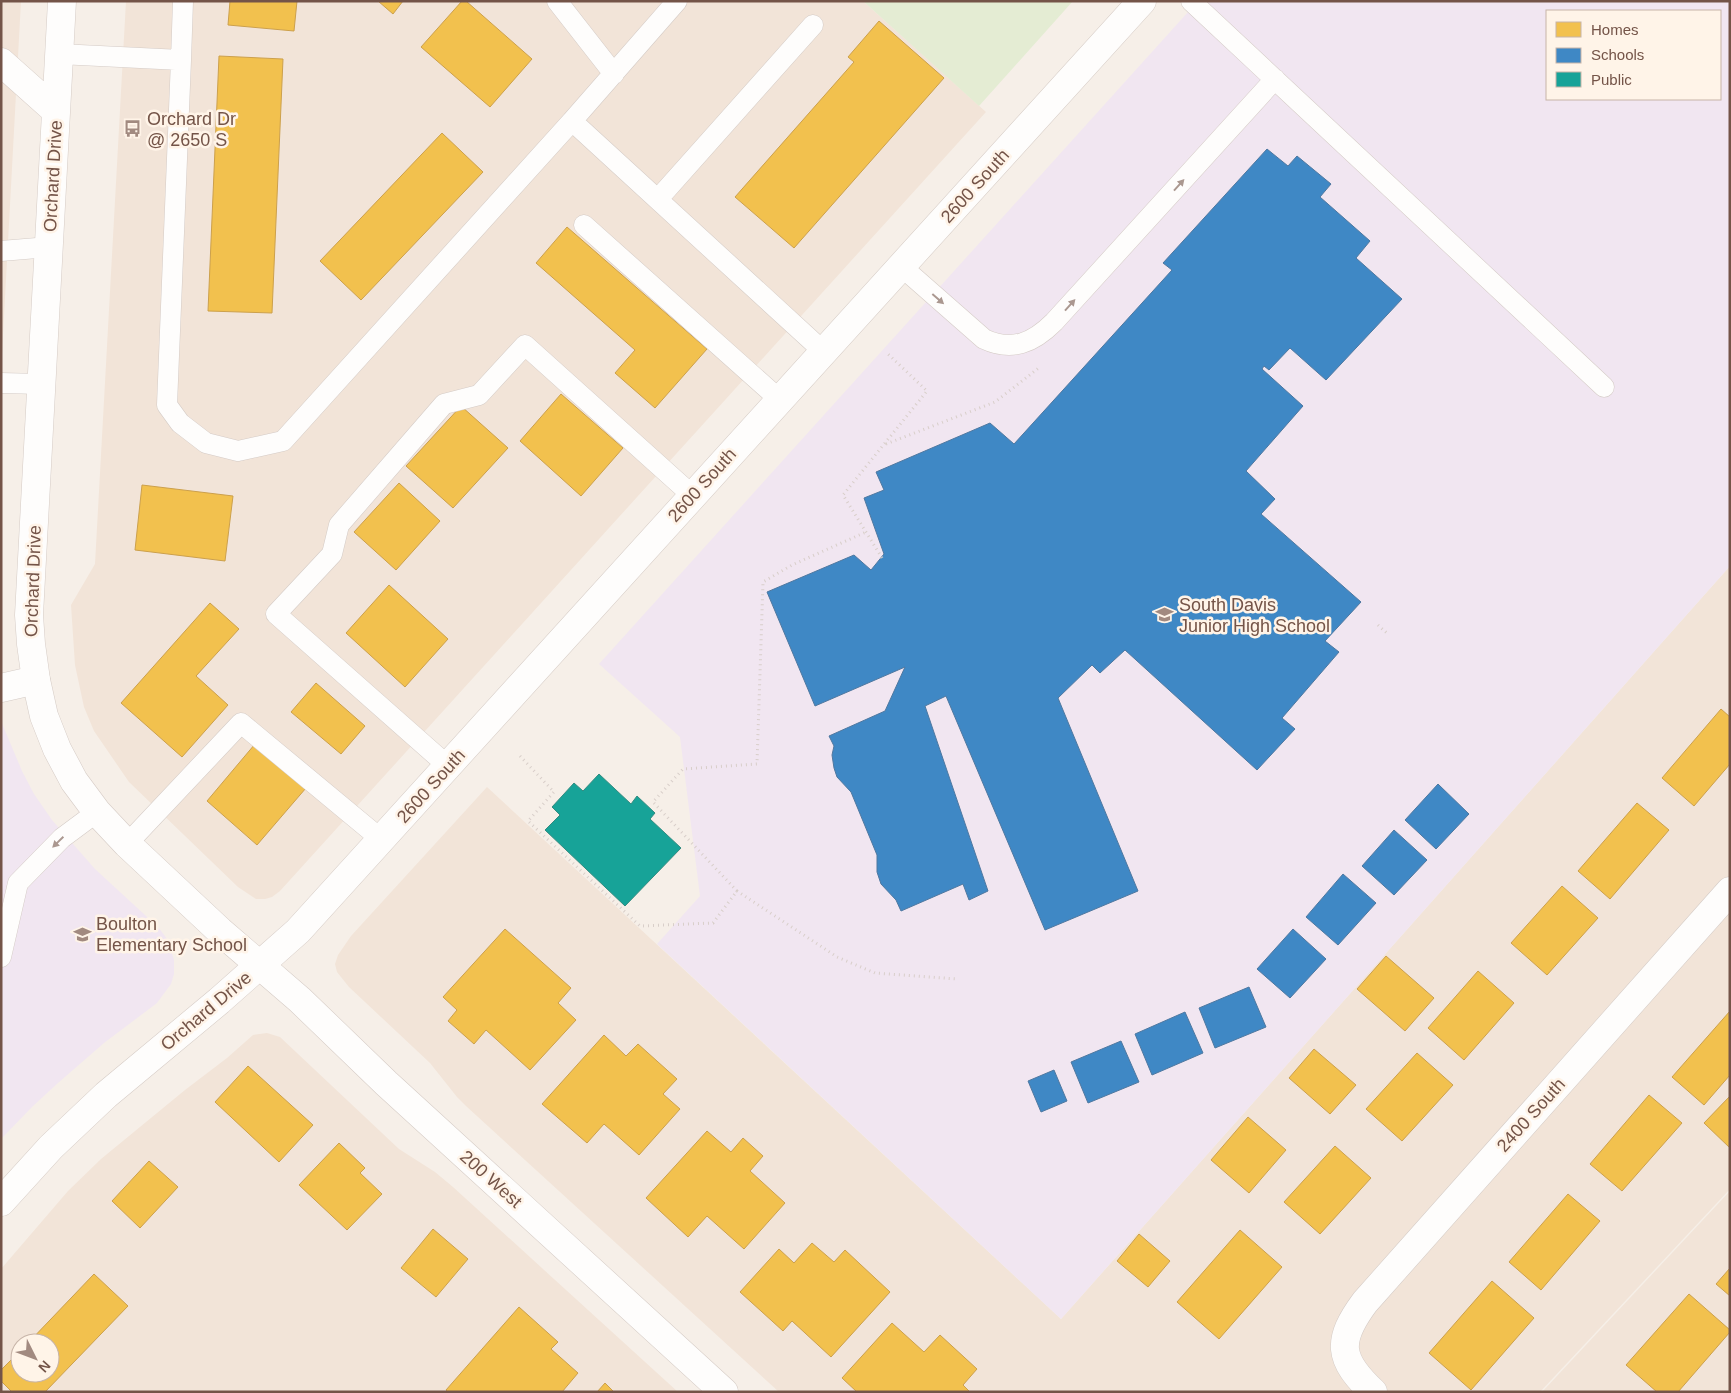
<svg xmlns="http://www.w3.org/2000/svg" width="1731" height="1393" font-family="Helvetica,sans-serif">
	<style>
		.residential { fill: #f2e4d8; fill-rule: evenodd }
		.education { fill: #f1e6f1; fill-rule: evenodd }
		.green { fill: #e4ecd3 }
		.homes { fill: #f2c14e; stroke: #cca04c }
		.schools { fill: #3f88c5; stroke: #4f78a0 }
		.public { fill: #17a398; stroke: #338b80 }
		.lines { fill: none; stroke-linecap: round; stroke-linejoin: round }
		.lane-casing { stroke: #d4cbc6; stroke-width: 21 }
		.street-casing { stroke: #d4cbc6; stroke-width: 29 }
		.secondary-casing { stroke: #d5cbc5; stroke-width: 29 }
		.path { stroke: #d8cec9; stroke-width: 3; stroke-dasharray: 1 4; stroke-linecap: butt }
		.lane { stroke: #fefdfc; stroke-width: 20 }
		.street { stroke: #fefdfc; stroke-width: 28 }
		.secondary { stroke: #fefdfc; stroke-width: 28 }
		.oneway { fill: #ab9890 }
		.labels { text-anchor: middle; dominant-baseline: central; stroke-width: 5; stroke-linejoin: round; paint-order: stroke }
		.poi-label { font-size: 18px; fill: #745448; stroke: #fff4e8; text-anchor: start }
		.street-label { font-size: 18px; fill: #745448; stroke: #fff4e8 }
	</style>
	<rect width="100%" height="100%" fill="#f6efe8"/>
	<!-- residential -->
	<path class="residential" d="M1 1H21L1 372Z
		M126 1H863L986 112 280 891 272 897 265 899H256L238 887 129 782 94 731 84 707 75 665 71 605 95 564Z
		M1730 566V1189L1540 1392H779L466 1106 457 1097 430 1063 349 987 337 972 335 964 338 955 351 936 487 787 1061 1319Z
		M267 1033 280 1037 399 1149 435 1172 453 1187 678 1392H1V1269L68 1191 101 1159 185 1090 227 1058 253 1035ZM20 1343H50V1373H20Z
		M1730 1191V1392H1542Z"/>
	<!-- education -->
	<path class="education" d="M1198 1H1730V566L1061 1319 657 944 700 896 680 737 599 664ZM1547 11H1720V99H1547Z
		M1 721 22 771 34 794 52 820 95 869 158 927 168 940 174 960V974L171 984 157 1003 104 1043 58 1083 33 1106 1 1139Z"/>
	<!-- green -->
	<path class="green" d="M863 1H1073L979 106Z"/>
	<!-- homes -->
	<path class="homes" d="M230 1H297L294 31 228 25Z
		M378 1H403L393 14Z
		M462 1H466L532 59 490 107 421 47Z
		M879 21 944 78 794 248 735 197 854 62 848 57Z
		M219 56 283 59 272 313 208 311Z
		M442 133 483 172 361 300 320 261Z
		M567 227 707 349 655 408 615 373 635 350 536 263Z
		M561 394 623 448 581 496 520 441Z
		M461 406 508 448 453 508 406 466Z
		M399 483 440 521 396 570 354 532Z
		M142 485 233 496 225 561 135 550Z
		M389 585 448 639 405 687 346 633Z
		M210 603 239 629 196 676 228 705 182 757 121 703Z
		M316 683 365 726 341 754 291 712Z
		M1721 709 1730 717V764L1694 806 1662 778Z
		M255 744 306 788 257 845 207 801Z
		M1637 803 1669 830 1610 899 1578 871Z
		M1562 886 1598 918 1547 975 1511 943Z
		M505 929 571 988 558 1003 576 1020 530 1070 486 1030 474 1044 448 1021 457 1010 443 997Z
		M1386 956 1434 998 1405 1031 1357 989Z
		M1478 971 1514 1003 1464 1060 1428 1028Z
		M1730 1011V1075L1704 1105 1672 1077Z
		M604 1035 626 1056 638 1044 677 1079 663 1094 680 1109 639 1155 604 1124 587 1143 542 1104Z
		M1314 1049 1356 1085 1330 1114 1289 1078Z
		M1417 1053 1453 1085 1402 1141 1366 1109Z
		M248 1066 313 1125 279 1162 215 1102Z
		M1649 1095 1682 1123 1622 1191 1590 1164Z
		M1730 1096V1148L1704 1123Z
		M1248 1117 1286 1150 1249 1193 1211 1160Z
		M707 1131 731 1152 743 1138 763 1156 750 1171 785 1203 744 1249 707 1216 688 1237 646 1198Z
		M339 1143 365 1168 360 1173 382 1194 347 1230 299 1185Z
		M1335 1146 1371 1178 1320 1234 1284 1202Z
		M149 1161 178 1187 140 1228 112 1201Z
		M1568 1194 1600 1221 1541 1290 1509 1262Z
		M433 1229 468 1259 436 1297 401 1268Z
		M1240 1230 1282 1267 1219 1339 1177 1302Z
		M1139 1234 1170 1261 1148 1287 1117 1261Z
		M812 1243 834 1262 845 1250 890 1292 831 1357 792 1321 783 1331 740 1292 779 1249 794 1263Z
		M1730 1268V1296L1716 1284Z
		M94 1274 128 1306 45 1392H12L1 1381V1370L20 1351V1373H50V1343H28Z
		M1492 1281 1534 1318 1471 1390 1429 1353Z
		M1689 1294 1730 1330V1332L1678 1392H1657L1626 1365Z
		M519 1307 558 1342 551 1349 578 1373 562 1392H448L446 1390Z
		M892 1323 924 1352 940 1335 977 1369 963 1385 970 1392H857L842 1378Z
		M605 1383 614 1392H597Z"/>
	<!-- schools -->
	<path class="schools" d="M1267 149 1288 166 1297 156 1331 184 1320 197 1370 241 1356 258 1402 299 1326 380 1290 348 1269 370 1264 366 1262 369 1303 406 1246 471 1275 499 1261 514 1361 602 1325 641 1339 652 1282 718 1295 729 1257 770 1125 650 1100 673 1092 665 1058 698 1138 891 1045 930 946 696 925 706 988 891 969 900 963 884 901 911 896 900 881 884 877 872V855L851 792 837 777 834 768 832 755 834 746 829 736 885 711 905 667 815 706 767 592 854 555 871 570 884 554 864 498 884 490 876 472 990 423 1014 444 1172 270 1163 263Z
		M1438 784 1469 814 1436 849 1405 820Z
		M1394 830 1427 860 1394 895 1362 866Z
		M1343 874 1376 903 1338 945 1306 917Z
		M1293 929 1326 959 1290 998 1257 969Z
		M1249 987 1266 1027 1215 1048 1199 1008Z
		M1185 1012 1203 1053 1152 1075 1135 1034Z
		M1121 1041 1139 1082 1088 1103 1071 1062Z
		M1054 1070 1067 1101 1041 1112 1028 1081Z"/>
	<!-- public -->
	<path class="public" d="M599 774 631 804 637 796 655 813 650 819 681 848 625 906 545 830 560 815 552 807 574 783 583 791Z"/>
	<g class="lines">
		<defs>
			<path id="lane" d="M557 1 614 74
				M1191 1 1604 387
				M59 54 181 60 167 405 180 423 206 443 238 451 283 441 572 121 824 352
				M181 60 183 1
				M572 121 677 1
				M658 199 813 25
				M584 225 780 400
				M1 251 49 247
				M902 267 984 339C1012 352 1033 343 1054 322L1275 79
				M1 383 41 384
				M448 766 276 614 332 554 339 525 444 404 479 395 525 345 693 496
				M127 844 241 723 382 840
				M1 957 18 883 62 838 97 812"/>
			<path id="street" d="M1 688 36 680
				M1373 1392C1338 1359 1336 1341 1365 1302L1730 891"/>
			<path id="secondary" d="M62 1 29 615 31 644 36 680 44 716 57 749 74 781 97 812 127 844 220 931 300 1000 386 1083 724 1392
				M1 62 56 111
				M1 1202 51 1147 106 1095 219 1001 298 931 1142 1"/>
		</defs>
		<!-- lane casing -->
		<use href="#lane" class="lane-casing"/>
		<!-- street casing -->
		<use href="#street" class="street-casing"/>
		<!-- secondary casing -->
		<use href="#secondary" class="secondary-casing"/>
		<!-- path -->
		<path class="path" d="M886 444 995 402 1040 367
			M882 558 843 495 927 391 888 354
			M1378 625 1389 635
			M520 756 554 792 528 821 640 926 713 923 737 891 837 957 875 973 957 979
			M737 891 653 802 683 769 757 764 763 582 792 565 866 532"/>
		<!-- lane -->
		<use href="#lane" class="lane"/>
		<!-- street -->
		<use href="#street" class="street"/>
		<!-- secondary -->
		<use href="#secondary" class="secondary"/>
	</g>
	<!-- one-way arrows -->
	<defs><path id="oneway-solid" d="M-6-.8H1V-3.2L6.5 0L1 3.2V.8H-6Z" transform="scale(1.25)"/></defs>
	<g class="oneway">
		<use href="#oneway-solid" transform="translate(1179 185) rotate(-48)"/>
		<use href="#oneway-solid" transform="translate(938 299) rotate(41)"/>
		<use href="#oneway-solid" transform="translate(1070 305) rotate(-48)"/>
		<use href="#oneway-solid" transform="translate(58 842) rotate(136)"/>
	</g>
	<!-- icons -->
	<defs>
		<symbol id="bus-bare" viewBox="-9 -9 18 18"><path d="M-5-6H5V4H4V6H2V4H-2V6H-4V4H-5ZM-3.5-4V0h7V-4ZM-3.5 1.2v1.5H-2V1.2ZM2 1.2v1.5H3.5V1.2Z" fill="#a28a80" stroke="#fff4e8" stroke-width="2.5" paint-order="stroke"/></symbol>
		<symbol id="school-bare" viewBox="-9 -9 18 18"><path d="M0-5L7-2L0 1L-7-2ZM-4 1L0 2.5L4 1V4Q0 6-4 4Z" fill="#a28a80" stroke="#fff4e8" stroke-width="2.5" paint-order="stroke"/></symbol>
	</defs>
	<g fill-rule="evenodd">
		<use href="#bus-bare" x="120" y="116" width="25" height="25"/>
		<use href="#school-bare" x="1152" y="602" width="25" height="25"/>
		<use href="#school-bare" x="70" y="922" width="25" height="25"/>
	</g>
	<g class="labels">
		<!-- poi labels -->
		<g class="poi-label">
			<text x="147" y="119">Orchard Dr<tspan x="147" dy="21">@ 2650 S</tspan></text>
			<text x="1179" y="605">South Davis<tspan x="1179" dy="21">Junior High School</tspan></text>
			<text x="96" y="924">Boulton<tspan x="96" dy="21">Elementary School</tspan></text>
		</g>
		<!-- street labels -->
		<g class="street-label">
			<text transform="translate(53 176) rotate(-87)">Orchard Drive</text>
			<text transform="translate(975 186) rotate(-48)">2600 South</text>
			<text transform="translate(702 485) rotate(-48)">2600 South</text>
			<text transform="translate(33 581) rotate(-88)">Orchard Drive</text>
			<text transform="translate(431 786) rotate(-48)">2600 South</text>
			<text transform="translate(206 1011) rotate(-40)">Orchard Drive</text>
			<text transform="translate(1531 1115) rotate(-48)">2400 South</text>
			<text transform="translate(491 1179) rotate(42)">200 West</text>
		</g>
	</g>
	<!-- border -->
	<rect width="1731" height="1393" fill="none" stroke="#745448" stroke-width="5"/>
	<!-- legend -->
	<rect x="1546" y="10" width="175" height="90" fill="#fff4e8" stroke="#c7b4a8"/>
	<rect x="1556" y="22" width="25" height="15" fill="#f2c14e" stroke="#c7b4a8"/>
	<text x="1591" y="35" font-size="15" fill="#745448">Homes</text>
	<rect x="1556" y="48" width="25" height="15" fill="#3f88c5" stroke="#c7b4a8"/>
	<text x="1591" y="60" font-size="15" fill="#745448">Schools</text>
	<rect x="1556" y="72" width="25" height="15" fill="#17a398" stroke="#c7b4a8"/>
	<text x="1591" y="85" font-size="15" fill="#745448">Public</text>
	<!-- north arrow -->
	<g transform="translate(35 1358) rotate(132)"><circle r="24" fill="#fff4e8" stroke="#c7b4a8"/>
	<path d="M0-4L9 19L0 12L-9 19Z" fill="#a28a80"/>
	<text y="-8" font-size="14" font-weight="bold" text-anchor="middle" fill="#745448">N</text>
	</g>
</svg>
